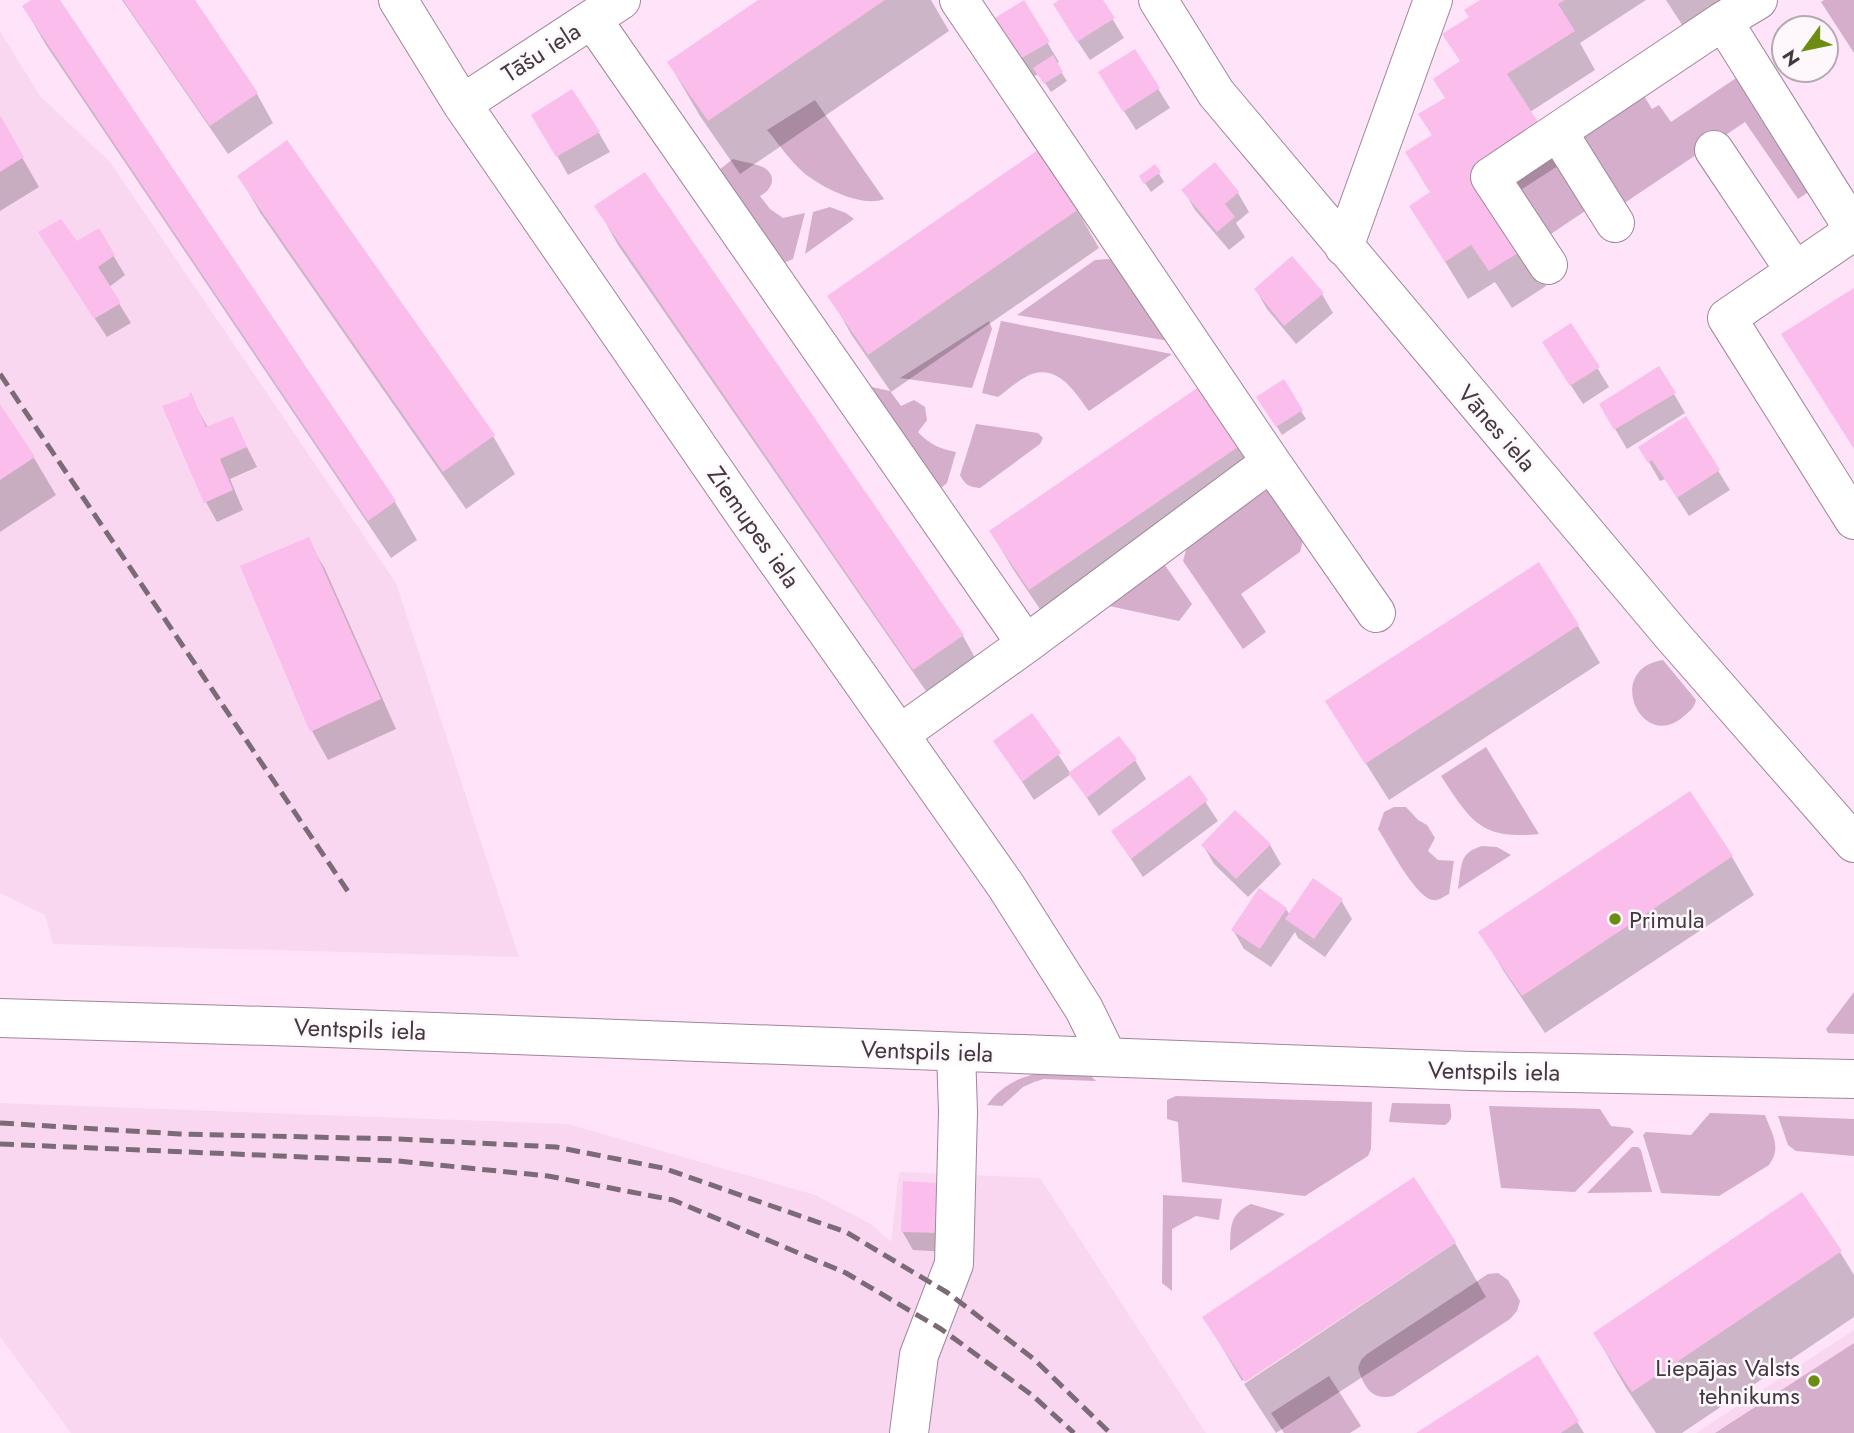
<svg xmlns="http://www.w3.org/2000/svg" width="1854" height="1433" font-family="Jost,sans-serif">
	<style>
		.built { fill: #fad7f1 }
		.green { fill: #d4aeca }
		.shadow { fill: #0003 }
		.building { fill: #fabdec }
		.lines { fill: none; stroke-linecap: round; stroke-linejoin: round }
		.minor-casing { stroke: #9f8699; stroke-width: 40 }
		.minor { stroke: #fff; stroke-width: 38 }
		.rail { stroke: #7b6b77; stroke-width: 5; stroke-dasharray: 14 7; stroke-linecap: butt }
		.poi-dot { fill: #6c8d12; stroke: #fef8fc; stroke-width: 2.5 }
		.labels { text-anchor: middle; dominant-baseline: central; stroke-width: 5; stroke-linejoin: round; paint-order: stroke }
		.street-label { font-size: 24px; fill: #433840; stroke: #fef8fc }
		.poi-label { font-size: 24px; fill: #433840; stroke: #fef8fc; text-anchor: start }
	</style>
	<rect width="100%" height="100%" fill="#ffe3f8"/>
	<!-- built -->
	<path class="built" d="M0 31 40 96 110 162 396 583 519 957 53 944 45 915 0 893Z
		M0 1103 568 1124 815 1195 871 1224 891 1242 899 1172 1040 1178 1206 1433H71L0 1337Z
		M1854 1330V1433H1696Z"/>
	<!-- green -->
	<path class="green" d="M1824 0H1854V53L1821 2Z
		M1742 74 1810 191 1798 199 1745 122 1620 206 1573 136 1641 91 1652 109 1659 105 1671 122Z
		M815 100 884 199C862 208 820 187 803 172 790 161 779 144 767 130Z
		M1554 151 1591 207 1539 242 1501 186Z
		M733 159C743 162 759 164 766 169 778 178 770 191 760 196L770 209 783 218 805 213 793 259 783 263 714 174Z
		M830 207 846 213 854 219 805 254 813 212Z
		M1108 259 1115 261 1169 341 1017 315 1095 260Z
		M989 321 992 329 972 388 900 378Z
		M1001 321 1172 354 1089 411C1076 394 1061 367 1035 373 1023 376 1009 389 998 397L982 393Z
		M858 384 890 391 901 406 914 400 925 407 927 420 918 432C929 444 940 449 956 452L947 483 941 488Z
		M976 424 1038 433 1043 438 1040 444 980 488C969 487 965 485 960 475Z
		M1269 489 1303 540 1300 552 1241 594 1266 632 1243 649 1183 561 1188 543Z
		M1162 561 1192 604 1179 621 1100 604Z
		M1663 660 1696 700C1694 708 1690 711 1684 716 1642 754 1603 669 1663 660Z
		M1486 747 1539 834C1480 840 1471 821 1441 776Z
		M1394 807H1406L1418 820 1427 825 1435 838 1428 851 1438 860 1454 861 1449 894C1444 896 1439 901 1433 900 1416 898 1388 844 1378 829L1384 812Z
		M1482 846 1497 847 1511 855 1458 889C1462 866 1458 853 1482 846Z
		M1854 992V1034L1828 1033 1826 1029Z
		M1045 1072 1089 1074 1096 1081 1044 1079 1034 1082 1023 1087 1002 1106 987 1105C1002 1085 1020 1076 1045 1072Z
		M1176 1096 1372 1102 1371 1149 1368 1156 1305 1196 1182 1182 1178 1122 1167 1119V1100Z
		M1392 1103 1450 1104C1451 1113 1454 1120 1445 1125L1389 1122Z
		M1489 1106 1600 1109 1611 1126 1630 1128 1634 1132 1575 1192 1501 1188Z
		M1710 1113 1765 1115C1772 1134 1782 1147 1769 1165L1719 1196 1661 1193 1643 1135 1646 1132 1691 1135Z
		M1778 1116 1854 1119V1156L1796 1151 1788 1145Z
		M1632 1147H1638L1641 1150 1652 1192 1587 1193Z
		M1163 1195 1222 1199 1219 1220 1196 1216 1172 1229V1291L1162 1283Z
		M1251 1204 1285 1214 1230 1251C1231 1228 1228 1215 1251 1204Z
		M1498 1273 1508 1280 1520 1301 1517 1311 1510 1319 1393 1396C1372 1401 1364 1387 1358 1368L1361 1360 1367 1354 1488 1274Z
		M1854 1343V1433H1715Z
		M1329 1376 1361 1426 1350 1433H1284L1271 1413Z"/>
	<!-- shadow -->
	<path class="shadow" d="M34 0H58L395 502 417 540 391 558 46 45 24 7Z
		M122 0H193L257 94 273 123 228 154Z
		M761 0H931L949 31 740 174 700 116 669 63Z
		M1062 0H1101L1124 38 1090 60 1066 24Z
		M1483 0H1646L1580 43 1595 70 1530 112 1561 164 1497 205 1546 286 1512 308 1495 282 1468 299 1411 206 1433 200 1430 189H1428L1407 153 1433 136 1461 63 1471 17Z
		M1666 0H1764L1695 45Z
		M1023 2 1059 62 1056 64 1067 81 1051 92 1039 74 1032 77 997 18Z
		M1135 51 1170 108 1136 130 1112 92Z
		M534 115 599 133 610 152 568 175Z
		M0 119 39 187 0 211Z
		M1155 167 1164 182 1151 192 1141 177Z
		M239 176 493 436 515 474 466 509 261 214Z
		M1184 191 1238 193 1249 212 1236 223 1245 237 1229 250 1195 210Z
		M597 207 963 636 984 674 937 707 618 245Z
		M1077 210 1099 248 891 392 851 334 830 296Z
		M98 230 125 275 109 287 131 323 107 337 51 252 76 243Z
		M1256 290 1322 294 1333 313 1296 344 1267 309Z
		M1571 325 1609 387 1583 404 1555 361Z
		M1659 368 1685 413 1627 449 1601 405Z
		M1283 382 1306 419 1282 435 1264 406Z
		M191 397 208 428 232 418 257 467 230 479 243 510 217 522 206 502 164 407Z
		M0 408 34 458 56 495 0 532Z
		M1686 419 1730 490 1689 516 1665 479 1660 481 1640 447Z
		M1239 446 1261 484 1052 627 1013 569 991 532Z
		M308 540 325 569 396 729 328 760 312 731 242 567Z
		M1578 626 1600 663 1389 800 1327 702Z
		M1032 715 1071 774 1135 760 1146 779 1099 816 1071 774 1034 800 995 741Z
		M1189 777 1218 821 1143 877 1113 832Z
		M1690 794 1732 857 1754 895 1545 1033 1503 970 1481 932Z
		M1203 845H1270L1281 864 1248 897 1214 864Z
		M1341 900 1352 919 1325 957 1298 938 1295 932 1271 967 1244 949 1233 930 1286 909 1290 915Z
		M936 1185 947 1252 913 1250 902 1231Z
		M1454 1242 1242 1381 1204 1317Z
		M1455 1243 1486 1297 1276 1433 1244 1384Z
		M1840 1252 1854 1275V1317L1682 1433H1656L1626 1388 1595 1334Z
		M1537 1358 1584 1433H1419Z"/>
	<!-- building -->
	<path class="building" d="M31 0H60L396 501 368 521 22 6Z
		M123 0H195L258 93 210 126Z
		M758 0H885L708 121 667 62Z
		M1024 0 1050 42 1020 59 995 18Z
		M1059 0H1103L1115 18 1077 42 1053 4Z
		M1480 0H1565L1558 4 1575 31 1507 74 1540 125 1475 167 1526 248 1489 271 1471 245 1445 262 1409 206 1430 192 1405 152 1432 135 1418 114 1445 98 1433 79 1460 61 1442 34 1469 17 1464 10Z
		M1135 49 1160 88 1123 112 1098 72Z
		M1053 55 1063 72 1044 84 1033 68Z
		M572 89 600 132 556 157 531 115Z
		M0 115 24 157 0 172Z
		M287 140 495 435 443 472 237 176Z
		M1038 150 1079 209 868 355 827 296Z
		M1215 162 1239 192 1225 204 1235 217 1217 232 1181 190Z
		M1155 164 1161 172 1144 184 1139 176Z
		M645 172 964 635 913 670 594 206Z
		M61 219 77 241 99 228 115 255 98 267 121 303 94 319 38 232Z
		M1292 256 1324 293 1284 326 1254 289Z
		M1854 288V449L1781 334Z
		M1571 323 1600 367 1570 386 1542 342Z
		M1659 366 1676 393 1614 430 1599 404Z
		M1284 379 1303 410 1276 427 1256 397Z
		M1200 386 1241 445 1029 590 989 531Z
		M191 392 206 427 233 416 247 447 220 459 233 490 204 503 162 406 190 396 188 394Z
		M0 404 35 457 0 480Z
		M1686 416 1720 470 1677 498 1652 460 1648 463 1638 447Z
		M309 537 381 699 310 732 240 566Z
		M1539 562 1579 625 1365 764 1325 701Z
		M1032 713 1061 753 1022 782 993 741Z
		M1119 736 1137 759 1087 798 1068 773Z
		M1190 775 1208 800 1131 859 1111 831Z
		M1690 791 1733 856 1522 996 1478 932Z
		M1235 810 1271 844 1236 879 1201 845Z
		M1313 878 1343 899 1314 939 1285 919Z
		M1259 888 1287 908 1260 949 1231 930Z
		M1414 1177 1456 1242 1245 1382 1202 1317Z
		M903 1181 937 1183V1233L901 1232Z
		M1802 1192 1842 1251 1632 1392 1593 1333Z
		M1538 1355 1579 1421 1561 1433H1416Z"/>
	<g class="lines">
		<defs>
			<path id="minor" d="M398 0 462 104 747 518 1006 886 1084 1009 1107 1056
				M959 0 1271 462 1376 613
				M1158 0 1216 93 1671 634 1854 843
				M1758 0 1723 21 1854 230
				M592 19 1026 644 1271 462
				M462 104 621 0
				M1558 132 1615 223
				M1714 150 1795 271
				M1854 231 1727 318 1854 520
				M1344 247 1433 0
				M1548 265 1490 177 1723 21
				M900 734 1026 644
				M0 1018 301 1027 1472 1071 1854 1079
				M909 1433 919 1355 954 1264 958 1112 956 1052"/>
		</defs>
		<!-- minor casing -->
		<use href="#minor" class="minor-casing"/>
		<!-- minor -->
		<use href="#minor" class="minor"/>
		<!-- rail -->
		<path class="rail" d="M0 374 349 893
			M0 1123 180 1134 398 1139 556 1147 663 1168 846 1232 948 1293 1035 1360 1110 1433
			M0 1144 398 1161 548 1176 673 1200 846 1273 941 1329 1032 1395 1074 1433"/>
	</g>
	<!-- markers -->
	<g class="poi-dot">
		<circle cx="1615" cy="919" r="7"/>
		<circle cx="1814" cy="1381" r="7"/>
	</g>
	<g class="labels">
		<!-- street labels -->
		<g class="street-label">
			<text transform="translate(541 52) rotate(-33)">Tāšu iela</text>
			<text transform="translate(1497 428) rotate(49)">Vānes iela</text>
			<text transform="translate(754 527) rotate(55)">Ziemupes iela</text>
			<text transform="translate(360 1029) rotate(2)">Ventspils iela</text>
			<text transform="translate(927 1051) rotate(2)">Ventspils iela</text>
			<text transform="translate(1494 1071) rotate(1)">Ventspils iela</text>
		</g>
		<!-- poi labels -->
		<g class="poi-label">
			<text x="1629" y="919">Primula</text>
			<text x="1800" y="1367" text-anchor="end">Liepājas Valsts<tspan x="1800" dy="28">tehnikums</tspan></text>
		</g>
	</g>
	<!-- north arrow -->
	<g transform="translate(1805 49) rotate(237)"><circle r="33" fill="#fef8fc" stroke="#b3abb1" stroke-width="2"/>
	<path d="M0-5L12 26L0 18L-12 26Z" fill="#6c8d12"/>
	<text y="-10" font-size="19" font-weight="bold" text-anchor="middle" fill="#433840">N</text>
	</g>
</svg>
